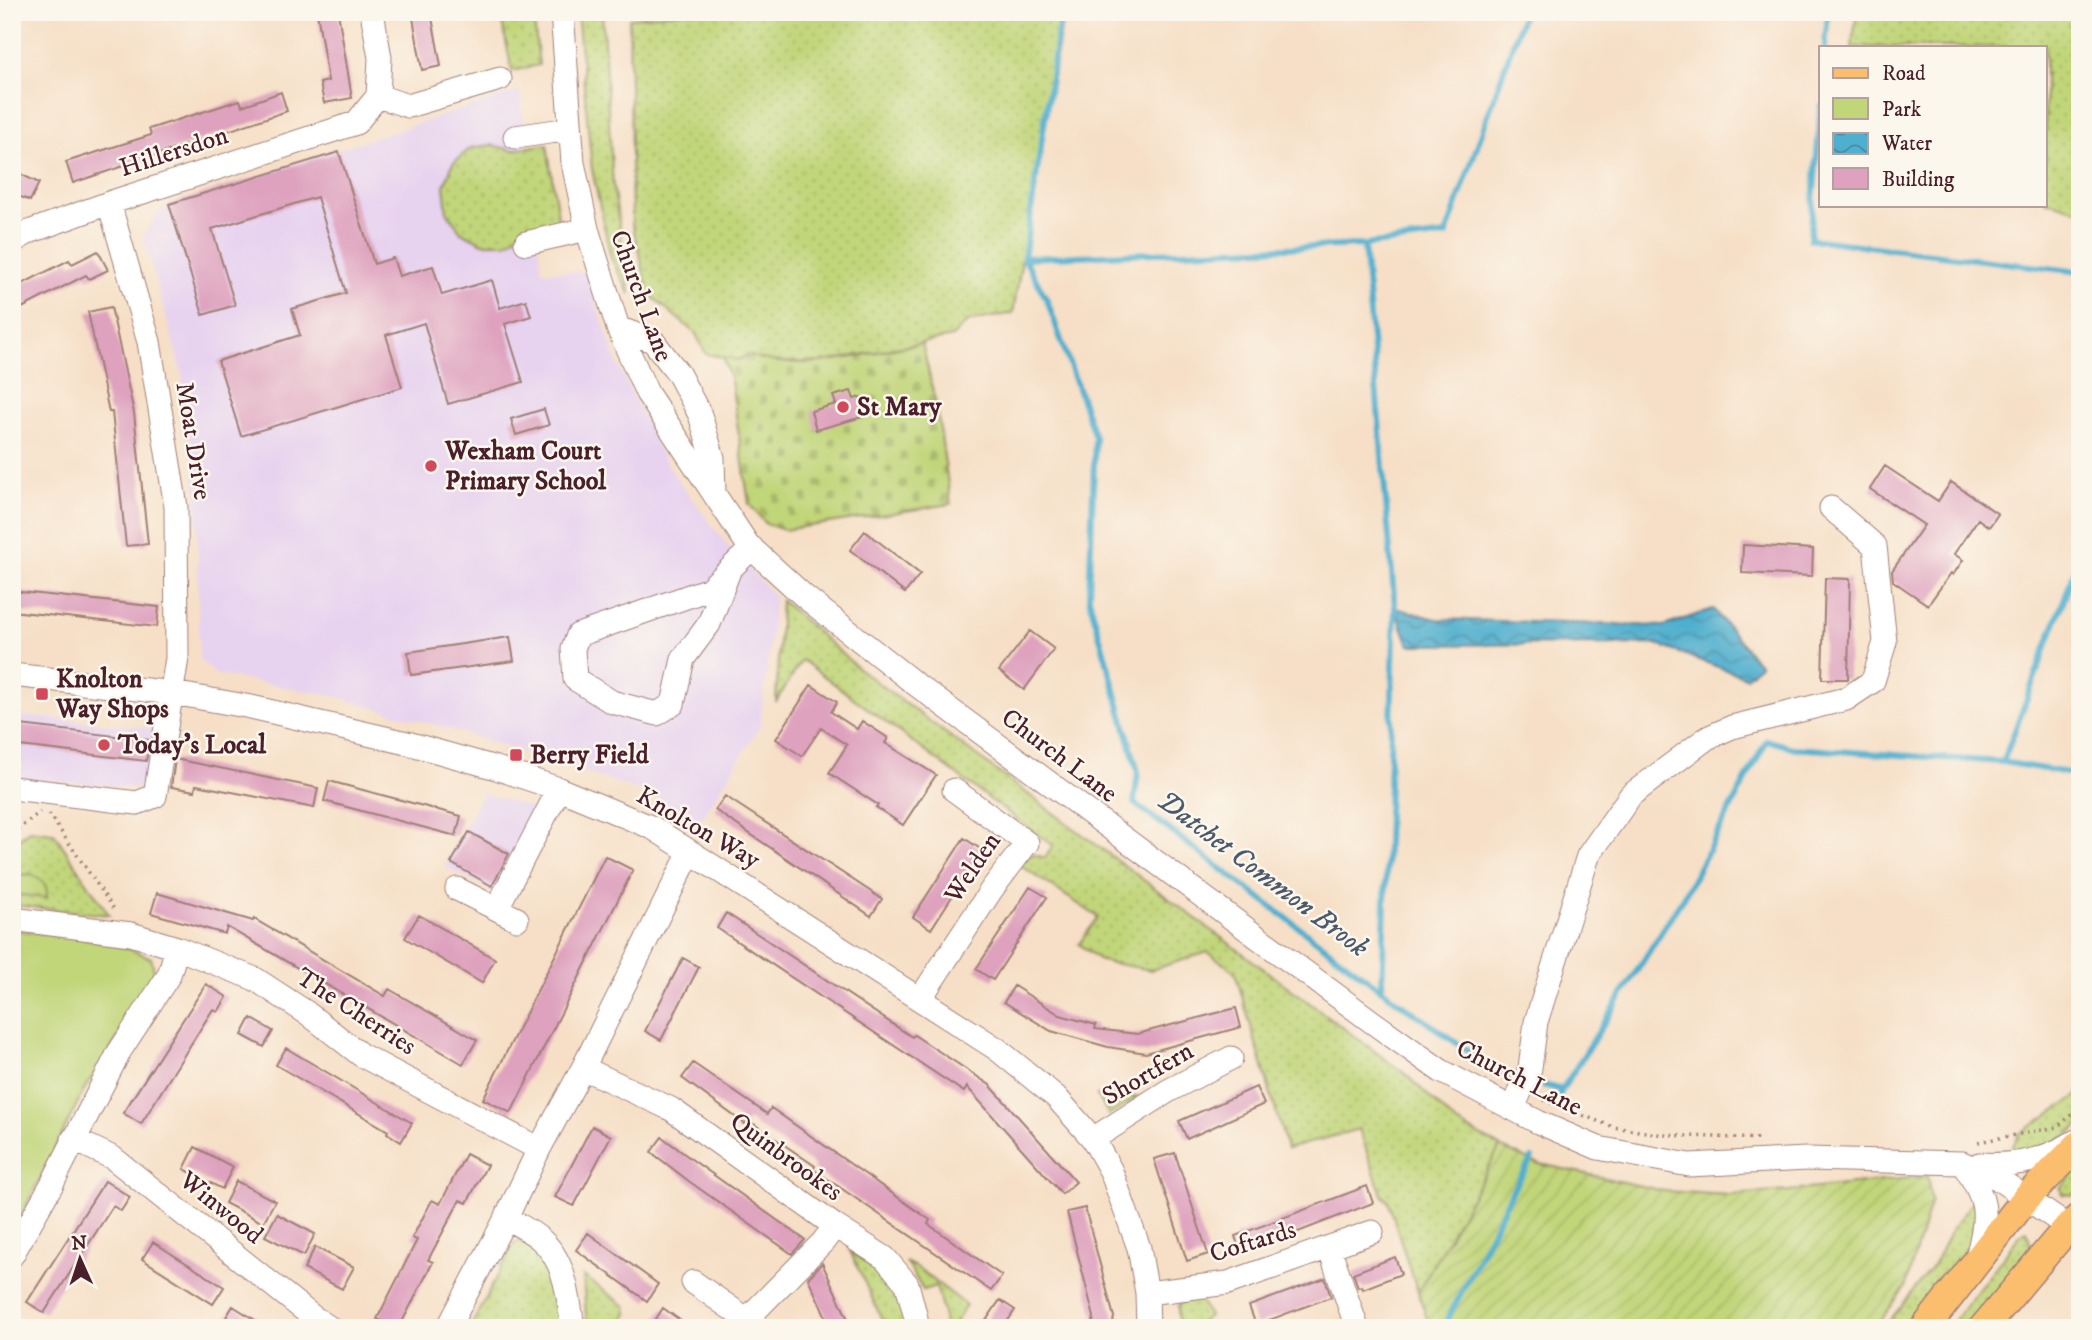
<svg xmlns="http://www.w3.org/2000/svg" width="2092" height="1340" font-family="'IM FELL DW Pica',serif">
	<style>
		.built { fill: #e7d2ef }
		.grass { fill: url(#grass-dots); stroke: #867a52; stroke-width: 2 }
		.cemetery { fill: url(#cemetery-stones); stroke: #867a52; stroke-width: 2 }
		.park { fill: #c1d579; stroke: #867a52; stroke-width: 2 }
		.garden { fill: url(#garden-furrows); stroke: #867a52; stroke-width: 2 }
		.water { fill: url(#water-waves); stroke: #4c677c; stroke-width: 2 }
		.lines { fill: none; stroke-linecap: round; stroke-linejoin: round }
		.stream { stroke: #4fafce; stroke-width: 6 }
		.building { fill: #dea1be }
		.minor-casing { stroke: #a07f78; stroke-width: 25 }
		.major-casing { stroke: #a07f78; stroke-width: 31 }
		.path { stroke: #a07f78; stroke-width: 3.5; stroke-dasharray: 2 5; stroke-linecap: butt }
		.minor { stroke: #fff; stroke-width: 23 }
		.major { stroke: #fabe6e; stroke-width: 28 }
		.poi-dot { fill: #d1495b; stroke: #fbf7ec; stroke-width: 2.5 }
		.labels { text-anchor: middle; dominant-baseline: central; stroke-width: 5; stroke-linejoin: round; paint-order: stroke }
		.street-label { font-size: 26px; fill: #4a1f2b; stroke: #fbf7ec }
		.poi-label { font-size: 26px; font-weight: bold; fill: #4a1f2b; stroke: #fbf7ec; text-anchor: start }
		.water-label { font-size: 28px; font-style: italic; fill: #4c596c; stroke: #fbf7ec }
	</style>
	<defs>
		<pattern id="grass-dots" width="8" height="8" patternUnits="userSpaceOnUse" patternTransform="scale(1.75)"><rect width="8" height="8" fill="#c1d579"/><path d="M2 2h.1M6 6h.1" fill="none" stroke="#a7b669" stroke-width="1.8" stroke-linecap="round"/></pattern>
		<pattern id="cemetery-stones" width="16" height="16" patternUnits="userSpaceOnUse" patternTransform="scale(1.75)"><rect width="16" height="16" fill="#c1d579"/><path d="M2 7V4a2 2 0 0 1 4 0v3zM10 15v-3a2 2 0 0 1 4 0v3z" fill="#a7b669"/></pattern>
		<pattern id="garden-furrows" width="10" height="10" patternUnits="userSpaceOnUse" patternTransform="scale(1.75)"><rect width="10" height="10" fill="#c1d579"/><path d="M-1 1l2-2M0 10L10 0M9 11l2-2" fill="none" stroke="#a7b669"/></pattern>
		<pattern id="water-waves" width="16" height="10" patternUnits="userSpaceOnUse" patternTransform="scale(1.75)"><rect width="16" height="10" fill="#4fafce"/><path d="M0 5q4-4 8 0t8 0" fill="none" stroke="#448ea7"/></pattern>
	</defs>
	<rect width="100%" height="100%" fill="#fbf7ec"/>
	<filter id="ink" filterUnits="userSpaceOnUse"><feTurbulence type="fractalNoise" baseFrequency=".0143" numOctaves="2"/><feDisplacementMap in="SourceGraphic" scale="14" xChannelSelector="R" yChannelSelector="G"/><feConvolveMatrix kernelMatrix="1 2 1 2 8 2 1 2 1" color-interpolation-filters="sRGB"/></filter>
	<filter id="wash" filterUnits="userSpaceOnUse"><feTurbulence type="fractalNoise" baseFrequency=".00686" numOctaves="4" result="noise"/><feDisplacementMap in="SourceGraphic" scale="28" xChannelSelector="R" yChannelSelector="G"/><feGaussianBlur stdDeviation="1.57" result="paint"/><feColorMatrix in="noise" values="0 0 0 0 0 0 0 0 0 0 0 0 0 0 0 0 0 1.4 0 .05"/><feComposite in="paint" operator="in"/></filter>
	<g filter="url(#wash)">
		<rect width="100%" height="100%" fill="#f6dfc6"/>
		<!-- built -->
		<path class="built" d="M520 90 542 271 585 272 618 365 659 450 679 482 725 542 775 597 760 726 703 817 698 820 639 790 470 735 334 696 215 674 199 659 197 504 182 373 143 235 163 207Z
			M12 715 152 728 157 735 148 781 136 788 12 778Z
			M483 793 535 809 515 850 499 894 444 866Z"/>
		<!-- grass -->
		<path class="grass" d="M500 12H533L539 65 512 71Z
			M577 12H602L613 185 630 294 611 258 592 169Z
			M683 12H1064L1013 313 967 322 952 337 823 362H768L749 355 738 360 706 354 696 334 649 294 632 223 629 18Z
			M1857 12H2080V211L2045 200V47H1852Z
			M547 144 559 224 525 231 506 243H483L461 232 447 212 444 186 453 163 471 148 492 145 512 150Z
			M781 600 859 669 1408 1076 1455 1122 1500 1147 1418 1292C1406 1262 1399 1232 1388 1201L1382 1195 1359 1129 1287 1149 1235 972 1208 952 1151 970 1101 961 1079 944 1098 917 1018 864 1033 854 1045 858 1053 846 802 660 776 702Z
			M29 830 54 833 109 915 12 905V845Z
			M2080 1094V1125L2060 1141 2006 1160 2019 1134Z
			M1097 1095 1138 1097 1109 1115Z
			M2080 1166V1191L2073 1195 2062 1194 2060 1188Z
			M1976 1197 1980 1205 1969 1250 1908 1328H1891L1887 1324 1934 1264 1952 1229Z
			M2026 1231 2030 1241 2031 1255 1970 1328H1949L2020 1235Z
			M529 1237 557 1271 562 1328H470L514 1244Z
			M850 1251C886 1277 896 1283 907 1328H886Z
			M907 1263 918 1268 966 1305 952 1328H944L943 1312 936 1286 923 1290Z
			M583 1276 626 1306 627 1314 617 1328H587Z
			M1199 1299 1209 1316 1193 1328H1178V1305L1183 1301Z"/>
		<!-- cemetery -->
		<path class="cemetery" d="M922 343 937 409 951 504 784 530 766 524 749 504 731 381 723 357 738 360 749 355C802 375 868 353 922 343Z"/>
		<!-- park -->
		<path class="park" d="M30 874C42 879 48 885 47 898L12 894V881L19 875Z
			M12 930C60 934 107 937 151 958L156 979 85 1088 12 1234Z"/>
		<!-- garden -->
		<path class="garden" d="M1500 1147 1536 1163 1664 1191 1729 1195 1789 1191 1927 1176 1931 1200 1906 1286 1875 1328H1427L1429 1325 1418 1292Z"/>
		<!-- water -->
		<path class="water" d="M1395 608 1437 619 1664 626 1713 609 1760 665 1746 677 1655 644 1409 645Z"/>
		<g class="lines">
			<!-- stream -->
			<path class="stream" d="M1825 47 1828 12
				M1821 107 1810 239 2080 272
				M1024 258 1047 300 1095 437 1089 598 1138 772 1134 803 1382 990 1499 1073 1509 1075
				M1024 258 1364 245
				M1024 258 1061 12
				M2003 762 2080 775
				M1382 990 1395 608 1364 245 1446 235 1524 12
				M1540 1084 1562 1090 1560 1095
				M1562 1090 1684 896 1767 740 1793 748 2003 762 2080 557
				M1443 1328 1514 1188 1532 1158"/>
		</g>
		<g id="blocks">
			<!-- building -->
			<path class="building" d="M317 12H338L352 98 324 103 320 83 328 81Z
				M412 12H431L441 66 422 70Z
				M281 92 287 111 73 183 66 162 151 135 149 129 240 100 242 106Z
				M339 152 374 264 393 258 399 276 433 266 442 295 492 280 500 308 526 300 531 316 505 324 523 382 448 404 424 323 386 335 402 387 241 436 218 361 300 335 292 309 346 293 317 197 212 229 235 305 203 315 169 204Z
				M12 170 39 183 30 201 12 193Z
				M98 251 108 270 89 279 86 275 12 313V289L69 260 72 264Z
				M111 307 134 413 148 544 126 546 112 412H109L88 312Z
				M851 391 854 399 861 397 866 416 816 430 811 411 836 404 833 396Z
				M544 409 549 425 516 435 511 419Z
				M1885 466 1938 501 1951 482 1998 514 1989 527 1978 519 1954 554 1963 560 1953 575 1951 573 1928 605 1893 581 1892 571 1924 525 1870 489Z
				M865 531 920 574 905 593 850 550Z
				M1743 545 1813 549 1812 576 1742 573Z
				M1825 578 1850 579 1848 679H1822Z
				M12 591 159 607 157 627 12 611Z
				M1030 631 1054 649 1024 690 999 671Z
				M510 637 514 661 411 675 408 652Z
				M811 685 837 702 831 712 857 729 862 721 888 738 885 743 936 775 903 825 876 807 878 805 829 773 847 745 821 728 802 756 776 739Z
				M12 724 150 740 146 761 12 745Z
				M175 759 318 788 314 808 196 785 195 791 171 787Z
				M329 781 461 816 456 836 324 801Z
				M725 796 882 899 871 916 715 810Z
				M469 832 509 854 492 886 451 863Z
				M964 838 982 850 931 929 913 917Z
				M605 856 633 870 511 1113 483 1099Z
				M1030 887 1047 897 993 980 976 969Z
				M157 893 253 921 254 919 385 996 389 989 477 1040 463 1064 227 927 225 934 151 913Z
				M726 913 912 1037 914 1035 990 1085 1076 1182 1062 1194 967 1087 964 1092 717 928Z
				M419 915 495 959 482 983 405 938Z
				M683 958 699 967 661 1040 645 1031Z
				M206 984 227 997 218 1012 213 1009 141 1124 123 1113Z
				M1014 986 1060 1015 1096 1025 1095 1029 1137 1034 1236 1008 1241 1027 1146 1053 1108 1047 1051 1031 1004 1002Z
				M251 1018 273 1031 264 1047 242 1035Z
				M286 1048 412 1123 401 1142 387 1133 388 1131 276 1065Z
				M693 1063 767 1114 771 1108 930 1220 928 1224 1002 1276 991 1291 813 1169 815 1166 748 1120 745 1124 682 1078Z
				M1256 1087 1264 1104 1187 1139 1179 1121Z
				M592 1126 611 1136 574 1206 555 1197Z
				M662 1137 694 1161 805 1240 792 1254 690 1182 651 1152Z
				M195 1147 233 1167 222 1189 184 1169Z
				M1175 1153 1208 1254 1187 1261 1154 1159Z
				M466 1154 487 1165 467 1203 460 1200 428 1260 433 1262 399 1328H395L377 1319 417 1240 412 1238 432 1200 440 1204Z
				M105 1181 130 1197 121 1211 113 1206 44 1313 27 1302Z
				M236 1181 275 1201 263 1223 225 1203Z
				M1367 1186 1373 1203 1241 1254 1235 1236Z
				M1085 1208 1114 1317 1112 1328H1092L1094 1317 1067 1212Z
				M277 1214 315 1234 304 1256 265 1236Z
				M588 1233 658 1284 647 1301 576 1250Z
				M153 1242 224 1287 213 1304 142 1259Z
				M315 1247 354 1267 342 1289 304 1269Z
				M1395 1257 1401 1274 1363 1289 1362 1286 1358 1287 1353 1273Z
				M822 1263 852 1328H831L808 1278Z
				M1325 1278 1331 1297 1256 1325 1249 1306Z
				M1000 1300 1015 1310 1003 1328H981Z
				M233 1306 268 1328H231L223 1322Z
				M663 1308 691 1328H650Z"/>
		</g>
	</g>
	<g filter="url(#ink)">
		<use href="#blocks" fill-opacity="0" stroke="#a07f78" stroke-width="2"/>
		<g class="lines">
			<defs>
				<path id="minor" d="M562 12 573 163 587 229 618 328 647 393 748 545 805 597 914 683 1371 1021 1441 1071 1538 1122 1598 1148 1689 1165 1807 1159 1962 1163 1997 1178 2068 1227
					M378 96 408 106 500 79
					M515 137 570 129
					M12 242 29 232 109 203 356 123 378 96 380 58 372 12
					M526 243 587 229
					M618 328 653 341 678 373 700 415 713 458 714 494
					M729 571 709 624 683 659 673 704 657 714 612 702 575 679 573 649 578 635 709 589 752 548
					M12 675 173 693 251 707 411 744 496 768 559 789 653 828 997 1049 1056 1097 1093 1139 1111 1171 1139 1248 1147 1293 1148 1328
					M12 788 137 803 155 796 177 658 176 507 149 342 109 203
					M457 889 517 919
					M497 908 559 789
					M12 919 131 934 177 948 255 979 307 1013 361 1055 539 1149
					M920 999 992 889 1027 843 954 790
					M583 1068 671 1109 835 1226 885 1258 907 1284 916 1318 915 1328
					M1513 1109 1530 1068 1536 1022 1588 856 1631 795 1707 738 1732 727 1846 699 1873 681 1885 642 1875 546 1831 508
					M73 1139 113 1158 313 1317 330 1328
					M1093 1139 1168 1091 1231 1058
					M1962 1163C1989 1201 1988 1213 1977 1258
					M1979 1164C2017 1166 2043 1161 2076 1141
					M506 1218C517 1224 529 1230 539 1238 566 1260 568 1296 573 1328
					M1329 1247 1357 1328
					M12 1255 52 1184 119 1052 169 975 177 948
					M693 1282 759 1328
					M1147 1293 1228 1283 1372 1232
					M747 1319 823 1242 835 1226
					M448 1328 506 1218 539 1149 583 1068 690 852"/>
				<path id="major" d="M1925 1328 2027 1197 2080 1144
					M1983 1328 2068 1227 2080 1217"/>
			</defs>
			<!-- minor casing -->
			<use href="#minor" class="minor-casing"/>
			<!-- major casing -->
			<use href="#major" class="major-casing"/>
			<!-- path -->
			<path class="path" d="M49 814 116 912
				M12 834 40 812
				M1544 1100 1613 1127 1664 1135 1761 1139
				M1978 1142 2057 1127 2080 1108"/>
			<!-- minor -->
			<use href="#minor" class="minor"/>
			<!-- major -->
			<use href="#major" class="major"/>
		</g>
	</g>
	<!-- markers -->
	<g class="poi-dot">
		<circle cx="843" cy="407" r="7"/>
		<circle cx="431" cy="466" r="7"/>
		<rect x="35" y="687" width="14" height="14" rx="3.5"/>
		<circle cx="104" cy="745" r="7"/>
		<rect x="509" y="748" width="14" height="14" rx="3.5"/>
	</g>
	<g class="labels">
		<!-- street labels -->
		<g class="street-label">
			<text transform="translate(174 152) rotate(-18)">Hillersdon</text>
			<text transform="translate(641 296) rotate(70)">Church Lane</text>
			<text transform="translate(193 441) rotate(81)">Moat Drive</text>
			<text transform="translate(1059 756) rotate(37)">Church Lane</text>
			<text transform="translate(698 828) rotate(30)">Knolton Way</text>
			<text transform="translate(973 868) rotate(-56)">Welden</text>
			<text transform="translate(356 1012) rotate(33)">The Cherries</text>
			<text transform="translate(1148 1074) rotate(-30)">Shortfern</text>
			<text transform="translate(1519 1078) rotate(27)">Church Lane</text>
			<text transform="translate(786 1157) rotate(36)">Quinbrookes</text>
			<text transform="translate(221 1208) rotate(39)">Winwood</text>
			<text transform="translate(1253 1242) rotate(-17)">Coftards</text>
		</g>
		<!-- poi labels -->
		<g class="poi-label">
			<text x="857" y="407">St Mary</text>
			<text x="445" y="451">Wexham Court<tspan x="445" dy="30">Primary School</tspan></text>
			<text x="56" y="679">Knolton<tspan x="56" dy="30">Way Shops</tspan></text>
			<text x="118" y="745">Today's Local</text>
			<text x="530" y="755">Berry Field</text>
		</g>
		<!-- water labels -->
		<g class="water-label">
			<text transform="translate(1263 874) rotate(37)">Datchet Common Brook</text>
		</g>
	</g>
	<!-- margin -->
	<rect width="2092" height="1340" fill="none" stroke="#fbf7ec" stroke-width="42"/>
	<!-- legend -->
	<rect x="1819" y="46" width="228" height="161" fill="#fbf7ec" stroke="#b4a19f" stroke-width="2"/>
	<rect x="1833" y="68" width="35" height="10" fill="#fabe6e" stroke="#b4a19f" stroke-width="2"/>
	<text x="1882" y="80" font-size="21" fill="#4a1f2b">Road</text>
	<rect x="1833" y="98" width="35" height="21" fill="#c1d579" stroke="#b4a19f" stroke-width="2"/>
	<text x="1882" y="116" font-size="21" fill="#4a1f2b">Park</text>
	<rect x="1833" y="133" width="35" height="21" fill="url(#water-waves)" stroke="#b4a19f" stroke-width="2"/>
	<text x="1882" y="150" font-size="21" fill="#4a1f2b">Water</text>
	<rect x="1833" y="168" width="35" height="21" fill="#dea1be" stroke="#b4a19f" stroke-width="2"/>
	<text x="1882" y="186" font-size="21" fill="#4a1f2b">Building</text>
	<!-- north arrow -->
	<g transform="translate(80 1259) rotate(357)" stroke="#fbf7ec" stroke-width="5" paint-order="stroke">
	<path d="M0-5L12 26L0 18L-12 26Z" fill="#4a1f2b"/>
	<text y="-10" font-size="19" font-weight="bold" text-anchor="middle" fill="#4a1f2b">N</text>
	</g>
</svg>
